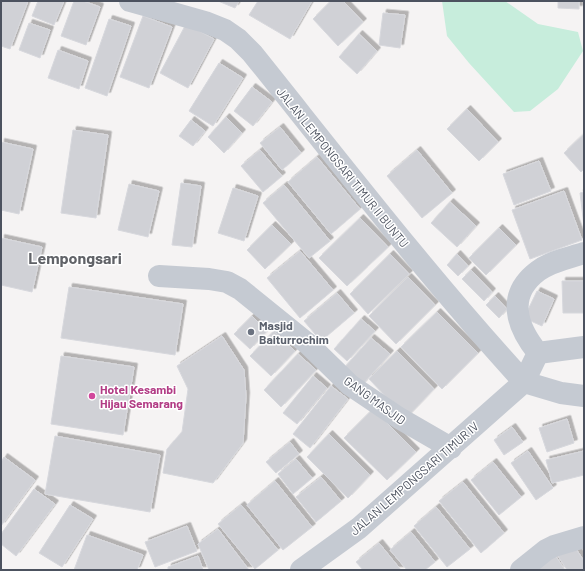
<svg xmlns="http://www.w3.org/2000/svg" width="585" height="571" font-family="Barlow,sans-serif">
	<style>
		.green { fill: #c7eddc }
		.building { fill: #d0d1d6; stroke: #d7d8dd; filter: url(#shadow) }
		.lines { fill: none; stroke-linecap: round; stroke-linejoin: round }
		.street { stroke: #c5cad2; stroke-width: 22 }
		.worship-dot { fill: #6b7280; stroke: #fff; stroke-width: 1.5 }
		.hotel-dot { fill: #d1479c; stroke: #fff; stroke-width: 1.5 }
		.labels { text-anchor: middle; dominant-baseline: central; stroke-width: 3; stroke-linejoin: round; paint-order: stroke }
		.street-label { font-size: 12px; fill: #4c525f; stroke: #fff }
		.worship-label { font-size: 12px; font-weight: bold; fill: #5b616d; stroke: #fff; text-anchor: start }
		.hotel-label { font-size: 12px; font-weight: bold; fill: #b23c85; stroke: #fff; text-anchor: start }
		.district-label { font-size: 16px; font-weight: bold; fill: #606267; stroke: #fff }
	</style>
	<defs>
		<filter id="shadow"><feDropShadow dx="3.5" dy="-3.5" stdDeviation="0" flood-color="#0004"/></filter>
	</defs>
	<rect width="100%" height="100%" fill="#f5f3f3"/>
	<!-- green -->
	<path class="green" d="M442 1H505L538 24 578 32 583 51 558 89 530 111 514 112 469 63 447 36Z"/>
	<!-- building -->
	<path class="building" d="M1 1H28L10 49 1 46Z
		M38 1H64L54 25 32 16Z
		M74 1H83L100 7 86 45 61 36Z
		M218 1H239L235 8Z
		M258 1H312L290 39 249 15Z
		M331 1H343L363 22 338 46 313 19Z
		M558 1H579V9L558 8Z
		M383 13 405 15 400 48 379 45Z
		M143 16 172 27 149 88 120 77Z
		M109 19 131 26 107 96 85 88Z
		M29 23 50 30 40 58 19 50Z
		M186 24 214 39 188 88 160 73Z
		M359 34 377 51 357 74 339 57Z
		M58 50 88 61 79 89 48 78Z
		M219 63 243 78 213 126 189 111Z
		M252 87 272 102 253 126 234 111Z
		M467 109 498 142 479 161 447 129Z
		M226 117 242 133 224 153 208 137Z
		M191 120 205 131 193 146 179 136Z
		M280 127 301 153 282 170 260 143Z
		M73 130 108 135 96 218 61 213Z
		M584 134V169L581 172 564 153Z
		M1 142 33 149 19 214 1 210Z
		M260 150 282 176 263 192 241 166Z
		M417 150 452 193 422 218 387 176Z
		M317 157 360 209 331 234 288 182Z
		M539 161 551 191 514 205 503 174Z
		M181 183 201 186 192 247 172 245Z
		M129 184 159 191 148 237 118 230Z
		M284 185 330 241 309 258 263 203Z
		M233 188 258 196 244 241 218 233Z
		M564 191 582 240 530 259 512 210Z
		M584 192V226L580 193Z
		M450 202 476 226 457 247 431 223Z
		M360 218 388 247 347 286 319 258Z
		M272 225 291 244 265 269 247 250Z
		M499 228 516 245 486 275 469 258Z
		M1 238 42 247 32 292 1 285Z
		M300 251 333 290 300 318 267 278Z
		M390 254 409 274 368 314 350 294Z
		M457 254 468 266 458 276 447 265Z
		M471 270 492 292 484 301 462 279Z
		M408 277 435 305 396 344 369 316Z
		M562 281H584V313H563Z
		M69 287 183 304 175 355 61 338Z
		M537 291 554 299 542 326 524 318Z
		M337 293 354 313 321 341 304 321Z
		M495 296 507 309 499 318 486 305Z
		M437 312 478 353 442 389 401 347Z
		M252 316 267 331 250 349 234 334Z
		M361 319 375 331 347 361 334 349Z
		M274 331 295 351 271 376 250 356Z
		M222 336 244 370 246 396 243 443 213 483 163 473 167 449 182 432 188 389 177 366Z
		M371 338 390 354 361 386 343 369Z
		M397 351 434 389 406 418 369 379Z
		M298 354 316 370 281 407 264 390Z
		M61 356 134 367 123 435 51 424Z
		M313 376 327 388 297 424 283 413Z
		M331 386 348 399 310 448 293 434Z
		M373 409 416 452 387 480 344 438Z
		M567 419 574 443 547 452 539 428Z
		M512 427 523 442 504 455 494 440Z
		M329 434 370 475 348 498 307 457Z
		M55 436 160 455 150 512 45 494Z
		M290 442 299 454 276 473 266 462Z
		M528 451 553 488 536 500 511 463Z
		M584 451V475L552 483 546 460Z
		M4 457 35 480 1 526V462Z
		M296 459 312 478 293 494 278 474Z
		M493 462 521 497 499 515 471 480Z
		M321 477 341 501 316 522 296 497Z
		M275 481 312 527 283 550 247 505Z
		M463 482 504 533 481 553 439 501Z
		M34 489 55 504 16 556 1 544V534Z
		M70 505 93 519 62 567 39 553Z
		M241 505 278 550 255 569 218 524Z
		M436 507 470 549 447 567 414 526Z
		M187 526 197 551 155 567 145 542Z
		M218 529 249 570H209L198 544Z
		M411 532 435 562 425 570H407L390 550Z
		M87 535 143 555 137 570H74Z
		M379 543 401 570H363L356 562Z
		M572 543 584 561V570H567L556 553Z
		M555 555 565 570H532Z
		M198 556 203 570H168V567Z"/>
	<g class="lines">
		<!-- street -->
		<path class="street" d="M130 1 205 22 225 30 238 39 252 53C341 164 428 277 524 382
			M159 276 209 279 227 282 240 289 308 344 350 385 399 418 451 448
			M538 353C516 326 506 295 538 271 551 261 569 258 584 253
			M524 382 561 393 584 396
			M301 570 359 528 524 382 538 353 584 347
			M521 570 546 550 554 546 584 537"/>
	</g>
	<!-- markers -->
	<circle class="worship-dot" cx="251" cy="332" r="4"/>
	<circle class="hotel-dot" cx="92" cy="396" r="4"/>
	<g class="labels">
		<!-- street labels -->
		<g class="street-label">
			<text transform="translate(343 167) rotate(51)">JALAN LEMPONGSARI TIMUR II BUNTU</text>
			<text transform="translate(375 400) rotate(36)">GANG MASJID</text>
			<text transform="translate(414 478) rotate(-41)">JALAN LEMPONGSARI TIMUR IV</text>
		</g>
		<!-- worship labels -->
		<g class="worship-label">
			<text x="259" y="325">Masjid<tspan x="259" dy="14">Baiturrochim</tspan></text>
		</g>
		<!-- hotel labels -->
		<g class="hotel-label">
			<text x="100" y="389">Hotel Kesambi<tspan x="100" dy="14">Hijau Semarang</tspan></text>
		</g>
		<!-- district labels -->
		<g class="district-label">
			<text x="75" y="257">Lempongsari</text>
		</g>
	</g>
	<!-- border -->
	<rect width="585" height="571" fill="none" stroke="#4c525f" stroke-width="4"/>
</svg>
